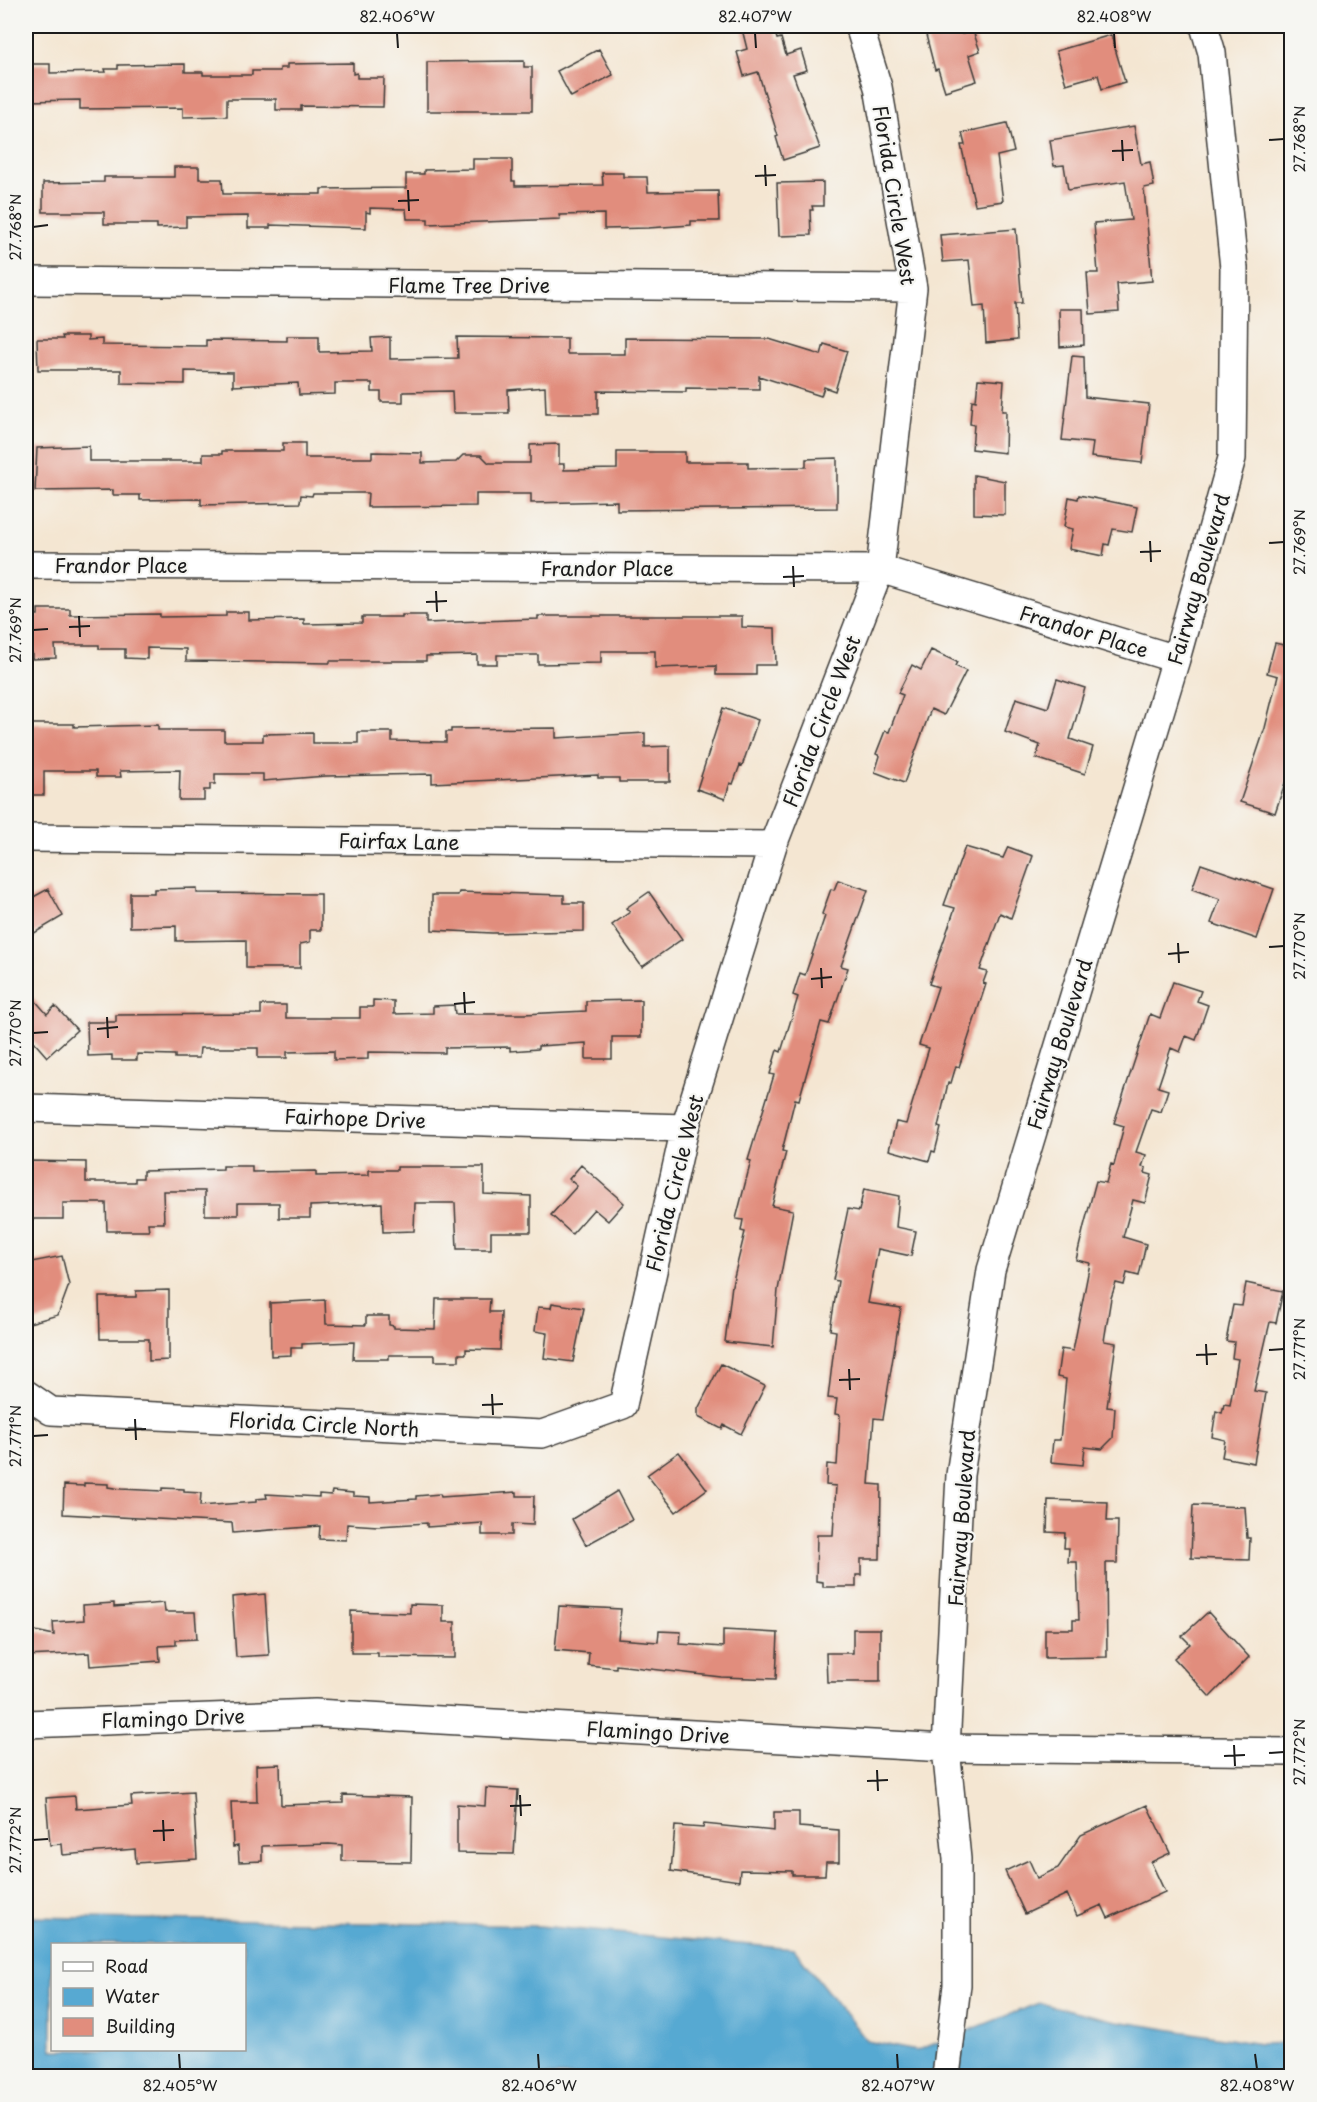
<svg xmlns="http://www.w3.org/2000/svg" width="1317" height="2102" font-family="'Playpen Sans',sans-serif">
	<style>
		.water { fill: #57a9d2; stroke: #3a6277; stroke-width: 1.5; fill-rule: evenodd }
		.building { fill: #e18d7d }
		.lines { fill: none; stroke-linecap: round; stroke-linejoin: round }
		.street-casing { stroke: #3c3a37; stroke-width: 30 }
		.street { stroke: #fff; stroke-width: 27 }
		.ticks { fill: none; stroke: #1c1c1c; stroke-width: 2 }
		.labels { text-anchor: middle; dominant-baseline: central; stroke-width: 4.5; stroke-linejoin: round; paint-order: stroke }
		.street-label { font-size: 20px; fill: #1c1c1c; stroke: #f6f6f2 }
		.neatline { fill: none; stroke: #1c1c1c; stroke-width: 2 }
		.ticks-label { font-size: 15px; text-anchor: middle; fill: #1c1c1c }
	</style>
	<rect width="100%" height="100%" fill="#f6f6f2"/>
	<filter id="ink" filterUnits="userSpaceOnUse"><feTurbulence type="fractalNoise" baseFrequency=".0167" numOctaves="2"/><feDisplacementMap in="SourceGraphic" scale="12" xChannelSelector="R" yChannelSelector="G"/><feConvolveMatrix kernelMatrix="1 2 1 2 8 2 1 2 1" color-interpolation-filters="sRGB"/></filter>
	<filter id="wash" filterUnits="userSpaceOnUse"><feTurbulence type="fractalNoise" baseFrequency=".008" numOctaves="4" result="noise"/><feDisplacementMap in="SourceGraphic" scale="24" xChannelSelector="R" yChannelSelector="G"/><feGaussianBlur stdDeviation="1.35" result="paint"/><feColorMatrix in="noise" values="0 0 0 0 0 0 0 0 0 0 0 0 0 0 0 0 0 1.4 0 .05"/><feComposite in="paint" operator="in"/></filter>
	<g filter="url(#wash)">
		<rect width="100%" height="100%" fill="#f4e6d2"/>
		<!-- water -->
		<path class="water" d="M26 1917 539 1926 794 1949 867 2041 916 2051 1039 2003 1117 2021 1260 2044 1292 2043 1291 2076H26ZM52 1944H244V2050H52Z"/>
		<g id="blocks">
			<!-- building -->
			<path class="building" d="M753 26H773L777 39 781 38 786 55 801 50 807 70 793 74 820 148 783 160 776 137 778 136 758 72 744 76 737 52 747 49 742 29Z
				M959 26 962 34 973 31 980 51 969 55 977 81 945 91 938 69 935 70 926 35Z
				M1111 35 1125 82 1102 89 1098 75 1066 84 1056 51Z
				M599 49 613 75 571 97 557 71Z
				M524 61V67H532V111H427V62Z
				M353 63V74L357 73V78H384L383 107 301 106V110H276V99H227V116L183 117V108L80 109V100L26 101V64H50V73L106 72 105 69H118V65L185 64V72H203V75H252V71H280V68H287V64Z
				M1007 123 1014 152 997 156 1003 201 975 205 961 145H965L962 133Z
				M1134 126 1141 164 1150 162 1154 186 1144 188 1152 281 1117 284 1119 312 1090 314 1087 273H1098L1094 223 1131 220 1125 181 1068 190 1064 165 1054 166 1050 140Z
				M473 159H512V181H515V186L603 185 602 173H623V177H647L648 192 718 191 719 221H691V225L648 228 604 229V214L559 215 560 219 428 224V219H407L406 209 370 208V213L366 212V228L270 225V228H248V216L186 217V227L157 228V224H104V212H43V183L104 182V177H174V167H199V179H222L223 194H321V189L406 188V174H424V170L473 169Z
				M823 182V206H812L813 210H810L811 235 779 236 777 183Z
				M1016 229 1022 303H1015L1017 340 986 343 984 306 974 307 969 260 943 262 940 235Z
				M1059 309H1083L1084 345 1060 347Z
				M62 336H88V340L102 339V345L206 346V340L287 341V336H319V352L372 351 371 338 390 337V359L458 358 457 337 567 338V354H625V338L769 339 821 355 824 344 847 351 835 391 824 387 821 396 759 376V389L686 388V392L598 391V414H546L545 387 508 390 509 413H453L452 391 403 392V402H381V392H372V383H335V394L299 395 298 383 233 386V372L185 371V384L121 383V370H38L37 339H63Z
				M1072 356 1084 357 1085 397 1149 404 1142 463 1091 457 1093 443 1062 440Z
				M978 379 1004 381 1002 411H1006L1005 453 972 449 974 425 970 424 972 400 976 401Z
				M283 443H305V458H372V452L422 453V463L456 462 463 455H481L489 463H530V445L559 444V464H564V470L617 469V452H685V462H748V468L806 467V459L837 458V508L617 510V501L531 503V494H476V506L367 507 368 493H313L312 496 301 495 300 503 201 505V499L140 500V495H113V490L35 491 37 448 89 446V461H203V454H222V451H283Z
				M974 475 1005 481V515L974 514Z
				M1079 495 1137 507 1132 532 1113 529 1109 545 1105 544 1103 556 1069 549 1073 529 1064 527 1069 497 1078 499Z
				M38 609H70V615L160 614V617L226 616V612H249V620L304 619V624L362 623V617H402V615H426V623L538 619V616H742V627L775 628 776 665H756V675H716V666L655 668V651H601V663L538 664V655H497V664H477V655L426 656V661H330V663L186 661V649L147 648V659L125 658V649H99V645H55L56 658 32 659V653H26V615H38Z
				M1275 643 1292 647V785L1285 783 1275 813 1240 802 1265 728 1278 676 1267 673Z
				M931 650 957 662 955 666 966 671 944 715 931 709 904 783 875 772 880 756 876 754 885 731 889 732 903 695 898 693 912 665 921 670Z
				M1057 679 1085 688 1070 739 1093 747 1085 774 1036 758 1040 745 1005 732 1016 698 1048 708Z
				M723 708 758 720 742 766 740 765 733 784 730 783 725 799 697 789Z
				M26 724H74V727L158 725V730H224V741H263V734L313 733V743H358V732H392V741L446 742V732H451V729L556 728V738L645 733V747L670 746V782H619V778H598V775L432 783V774L326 776 263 781V774H215V784H210V790H204V800H179L180 770 120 771 121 777H96V771H44V795H26Z
				M965 847 1003 858 1008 847 1033 856 1011 918 1000 913 980 970 987 972 983 983 986 984 959 1067 956 1066 951 1083H948L938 1127 941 1128 935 1152 932 1151 929 1161 889 1150 896 1122 906 1124 929 1048 919 1045 938 987 929 984 955 908 944 905Z
				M1201 864 1274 889 1257 939 1211 923 1220 899 1192 889Z
				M838 880 868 890 841 966 848 968 829 1024 821 1022 799 1100 795 1099 782 1151 786 1152 772 1206 793 1210 778 1290 773 1347 725 1342 732 1285 745 1232 741 1231 743 1220 736 1219 751 1161 748 1160 774 1075 770 1074 777 1050 781 1052 798 997 793 995 800 973 805 975 825 916 822 914 831 889 834 890Z
				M197 888V893L321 894V930H310V942L300 944V968H246V940L176 941V926L130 927V893H154V889Z
				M48 889 63 916 26 938V901Z
				M459 892 564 895V903H584V931L492 933 432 930V895H458Z
				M649 892 682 939 642 967 612 925 630 912 626 908Z
				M1173 982 1201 991 1197 1001 1208 1005 1196 1040 1186 1036 1180 1052 1171 1048 1158 1087 1168 1090 1161 1112 1151 1109 1136 1152 1146 1155 1142 1167 1146 1168 1145 1173 1152 1175 1145 1203 1133 1200 1123 1237 1146 1244 1139 1276 1127 1273 1124 1285 1116 1283 1111 1298 1104 1341 1116 1343 1107 1407 1115 1408 1113 1438 1102 1449 1085 1447 1083 1465 1051 1462 1053 1440H1060L1066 1379 1057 1377 1061 1349 1073 1351 1090 1263 1076 1260 1084 1226 1096 1181 1106 1183 1111 1164 1114 1165 1124 1126 1114 1123 1150 1014 1160 1018Z
				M26 990 47 1014 55 1006 77 1030 47 1057 26 1033Z
				M373 1000 394 1001V1014L433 1013V1006L454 1005 455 1014H524L586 1011V1001L641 1000V1037H612V1059H586V1043L538 1046V1049L510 1051V1047L445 1048V1053L368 1052V1059L334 1060V1051L287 1052V1058H258V1048H200L199 1058H175V1055L137 1054V1060H112V1055L88 1056 87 1022H116V1015L261 1014V1005H286V1018H360V1007H373Z
				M26 1161 86 1162V1182H135V1178H143V1171L223 1169V1166H252V1172L316 1171V1176L369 1175V1170H397V1167H484V1194L531 1196V1232H491V1249H457L455 1203H415L414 1231 383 1232 382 1203 310 1206V1218H279V1203H238V1215H205V1191H163L164 1223H148L149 1231H107L106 1203H63V1219H26Z
				M581 1165 624 1203 608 1221 594 1209 572 1234 551 1215 577 1186 569 1179Z
				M864 1189 899 1196 896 1227 916 1231 911 1256 878 1249 868 1303 901 1308 883 1419 874 1418 869 1484 881 1485 880 1559H861V1575H856V1587H823V1582L816 1581 817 1535H833L836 1486 826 1485 827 1464 837 1465 840 1415 835 1414 837 1399 828 1398 836 1331 830 1330 838 1281 833 1280 848 1209 859 1211Z
				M62 1256 69 1285 58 1315 26 1324V1263Z
				M1246 1283 1283 1291 1276 1323 1270 1322 1254 1391 1266 1393 1254 1463 1222 1457 1225 1440 1212 1437 1216 1411 1222 1413 1224 1404 1230 1405 1238 1359 1232 1358 1234 1342 1226 1341 1233 1305 1242 1306Z
				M169 1290V1360L149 1361V1339H100L99 1297H136V1291Z
				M436 1299H490L489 1312H501L500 1350 466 1349V1354H459V1361H435V1355H389V1359H353L354 1342 302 1344V1348H291V1355L271 1356 270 1303 325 1300 326 1324 366 1325V1316H389V1325L394 1326V1328L435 1329Z
				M552 1303 584 1308 573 1362 544 1358 547 1333 535 1331 538 1307 551 1308Z
				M721 1364 765 1386 741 1434 724 1425 722 1429 698 1417V1409Z
				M679 1452 707 1489 676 1512 647 1475Z
				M84 1483 108 1484V1487L121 1489 162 1491V1488L184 1489V1492L201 1493 200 1506 256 1502V1499L267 1498 266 1494 319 1497V1494L331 1495 332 1491 353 1493V1496L370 1497V1502L416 1499V1496L440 1494 441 1497 517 1492V1496H534L533 1525 512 1524V1535H482V1523L427 1527V1523L378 1526 347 1524 346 1540 319 1539 320 1526 233 1533 232 1523 63 1514 64 1485 84 1486Z
				M617 1491 632 1520 586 1545 572 1519Z
				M1048 1500 1108 1502 1107 1521H1118L1117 1563H1106L1107 1657 1045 1658V1629H1073V1620H1079L1077 1562H1068L1069 1548H1064L1065 1533 1047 1532Z
				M1193 1505 1245 1507 1247 1538H1250L1249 1560 1191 1558Z
				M265 1594 269 1655 236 1657 232 1597Z
				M114 1603V1607L164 1603 165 1612H195L197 1639 176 1640V1645L159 1646 160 1661 90 1666 89 1653 26 1656V1629L54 1635 53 1622 84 1620 83 1605Z
				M410 1604 443 1605V1622H455V1658L378 1657V1653H351V1611L410 1613Z
				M559 1606 621 1609 618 1639 658 1642 659 1631 681 1632 680 1644 723 1647V1630L778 1633 776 1679 721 1677 616 1665V1668L588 1665 589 1653 555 1650Z
				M1208 1612 1249 1657 1210 1697 1174 1658 1190 1644 1182 1636Z
				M853 1629H880V1682H827L826 1653H853Z
				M280 1764 281 1805 343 1803V1795L412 1797 411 1862 342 1861V1845L329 1844 262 1846V1861L239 1862 238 1846 233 1847 231 1802H257L256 1765Z
				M486 1788 518 1790 514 1854 457 1853V1804L485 1806Z
				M193 1792 197 1859 136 1863 135 1849 63 1855 62 1844 50 1845 46 1798 75 1796 76 1809 132 1805 131 1796Z
				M1147 1805 1170 1853 1151 1862 1165 1892 1108 1918 1102 1905 1077 1916 1067 1894 1025 1914 1005 1871 1029 1860 1037 1878 1058 1868 1081 1835Z
				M774 1812H799V1827L839 1830V1862H826L825 1875H792V1871L740 1870 739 1881 671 1871 675 1826 703 1828 704 1824 774 1831Z"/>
		</g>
	</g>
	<g filter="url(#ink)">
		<use href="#blocks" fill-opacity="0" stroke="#3c3a37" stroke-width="1.5"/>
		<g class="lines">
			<defs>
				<path id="street" d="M26 281 913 288
					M26 565 880 569 1176 659
					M26 838 773 845
					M26 1108 685 1128
					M26 1394 51 1411 542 1434 623 1405 685 1128 773 845 880 569 913 288 878 87 859 26
					M26 1724 315 1713 946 1748 1292 1752
					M946 2076 957 1985V1859L946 1748 960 1475 991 1270 1176 659 1232 458 1234 268 1212 53 1204 26"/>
			</defs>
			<!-- street casing -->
			<use href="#street" class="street-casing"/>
			<!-- street -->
			<use href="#street" class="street"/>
		</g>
	</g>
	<!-- ticks -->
	<path class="ticks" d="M397 33 398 48M755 33 756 48M1114 33 1115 48M1122 140 1123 161M1269 140 1284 139M1112 151 1133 150M765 165 766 186M755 176 776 175M408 190 409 211M398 201 419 200M33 227 48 225M1150 541 1151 562M1269 543 1284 542M1140 552 1161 551M793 566 794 587M783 577 804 576M436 591 437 612M426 602 447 601M79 616 80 637M69 627 90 626M33 630 48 629M1178 943 1179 963M1269 947 1284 946M1168 954 1189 952M821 968 822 988M811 979 832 977M464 992 465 1013M454 1004 475 1002M107 1017 108 1038M97 1029 118 1027M33 1033 48 1032M1206 1344 1207 1365M1269 1350 1284 1349M1196 1355 1217 1354M849 1369 850 1390M839 1380 860 1379M492 1394 493 1415M482 1405 503 1404M135 1419 136 1440M125 1430 146 1429M33 1436 48 1435M1234 1745 1235 1766M1269 1753 1284 1752M1224 1756 1245 1755M877 1770 878 1791M867 1781 888 1780M520 1795 521 1816M510 1806 531 1805M163 1820 164 1841M153 1831 174 1830M33 1840 48 1839M179 2054 180 2069M538 2054 539 2069M897 2054 898 2069M1255 2054 1257 2069"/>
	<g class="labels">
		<!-- street labels -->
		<g class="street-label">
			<text transform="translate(895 195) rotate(81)">Florida Circle West</text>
			<text x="469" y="285">Flame Tree Drive</text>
			<text x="121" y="565">Frandor Place</text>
			<text x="607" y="568">Frandor Place</text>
			<text transform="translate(1198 579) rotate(-74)">Fairway Boulevard</text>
			<text transform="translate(1084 631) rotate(17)">Frandor Place</text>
			<text transform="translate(821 721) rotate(-69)">Florida Circle West</text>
			<text transform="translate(399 841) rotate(1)">Fairfax Lane</text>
			<text transform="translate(1059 1044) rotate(-73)">Fairway Boulevard</text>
			<text transform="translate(355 1118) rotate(2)">Fairhope Drive</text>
			<text transform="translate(674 1183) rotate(-76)">Florida Circle West</text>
			<text transform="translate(324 1424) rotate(3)">Florida Circle North</text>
			<text transform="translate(961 1518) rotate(-86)">Fairway Boulevard</text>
			<text transform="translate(173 1718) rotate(-2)">Flamingo Drive</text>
			<text transform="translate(658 1732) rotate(3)">Flamingo Drive</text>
		</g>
	</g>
	<!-- margin -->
	<rect width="1317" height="2102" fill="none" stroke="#f6f6f2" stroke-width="66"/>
	<!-- legend -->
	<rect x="51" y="1943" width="195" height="108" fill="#f6f6f2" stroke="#9f9f9c" stroke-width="1.5"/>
	<rect x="63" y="1962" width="30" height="9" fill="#ffffff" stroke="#9f9f9c" stroke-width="1.5"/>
	<text x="105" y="1973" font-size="18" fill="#1c1c1c">Road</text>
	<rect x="63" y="1988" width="30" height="18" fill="#57a9d2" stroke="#9f9f9c" stroke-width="1.5"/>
	<text x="105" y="2003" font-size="18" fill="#1c1c1c">Water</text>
	<rect x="63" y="2018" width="30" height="18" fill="#e18d7d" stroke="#9f9f9c" stroke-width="1.5"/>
	<text x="105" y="2033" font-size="18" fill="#1c1c1c">Building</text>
	<rect x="33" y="33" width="1251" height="2036" class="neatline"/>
	<g class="ticks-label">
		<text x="397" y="22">82.406°W</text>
		<text x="755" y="22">82.407°W</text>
		<text x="1114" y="22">82.408°W</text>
		<text transform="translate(1300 139) rotate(-90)" y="5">27.768°N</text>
		<text transform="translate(16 227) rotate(-90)" y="5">27.768°N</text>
		<text transform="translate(1300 542) rotate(-90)" y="5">27.769°N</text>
		<text transform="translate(16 630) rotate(-90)" y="5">27.769°N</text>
		<text transform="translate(1300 946) rotate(-90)" y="5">27.770°N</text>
		<text transform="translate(16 1033) rotate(-90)" y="5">27.770°N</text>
		<text transform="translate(1300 1349) rotate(-90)" y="5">27.771°N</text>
		<text transform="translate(16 1436) rotate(-90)" y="5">27.771°N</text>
		<text transform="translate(1300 1752) rotate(-90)" y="5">27.772°N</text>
		<text transform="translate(16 1840) rotate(-90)" y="5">27.772°N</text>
		<text x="180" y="2091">82.405°W</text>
		<text x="539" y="2091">82.406°W</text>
		<text x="898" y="2091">82.407°W</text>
		<text x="1257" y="2091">82.408°W</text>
	</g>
</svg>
